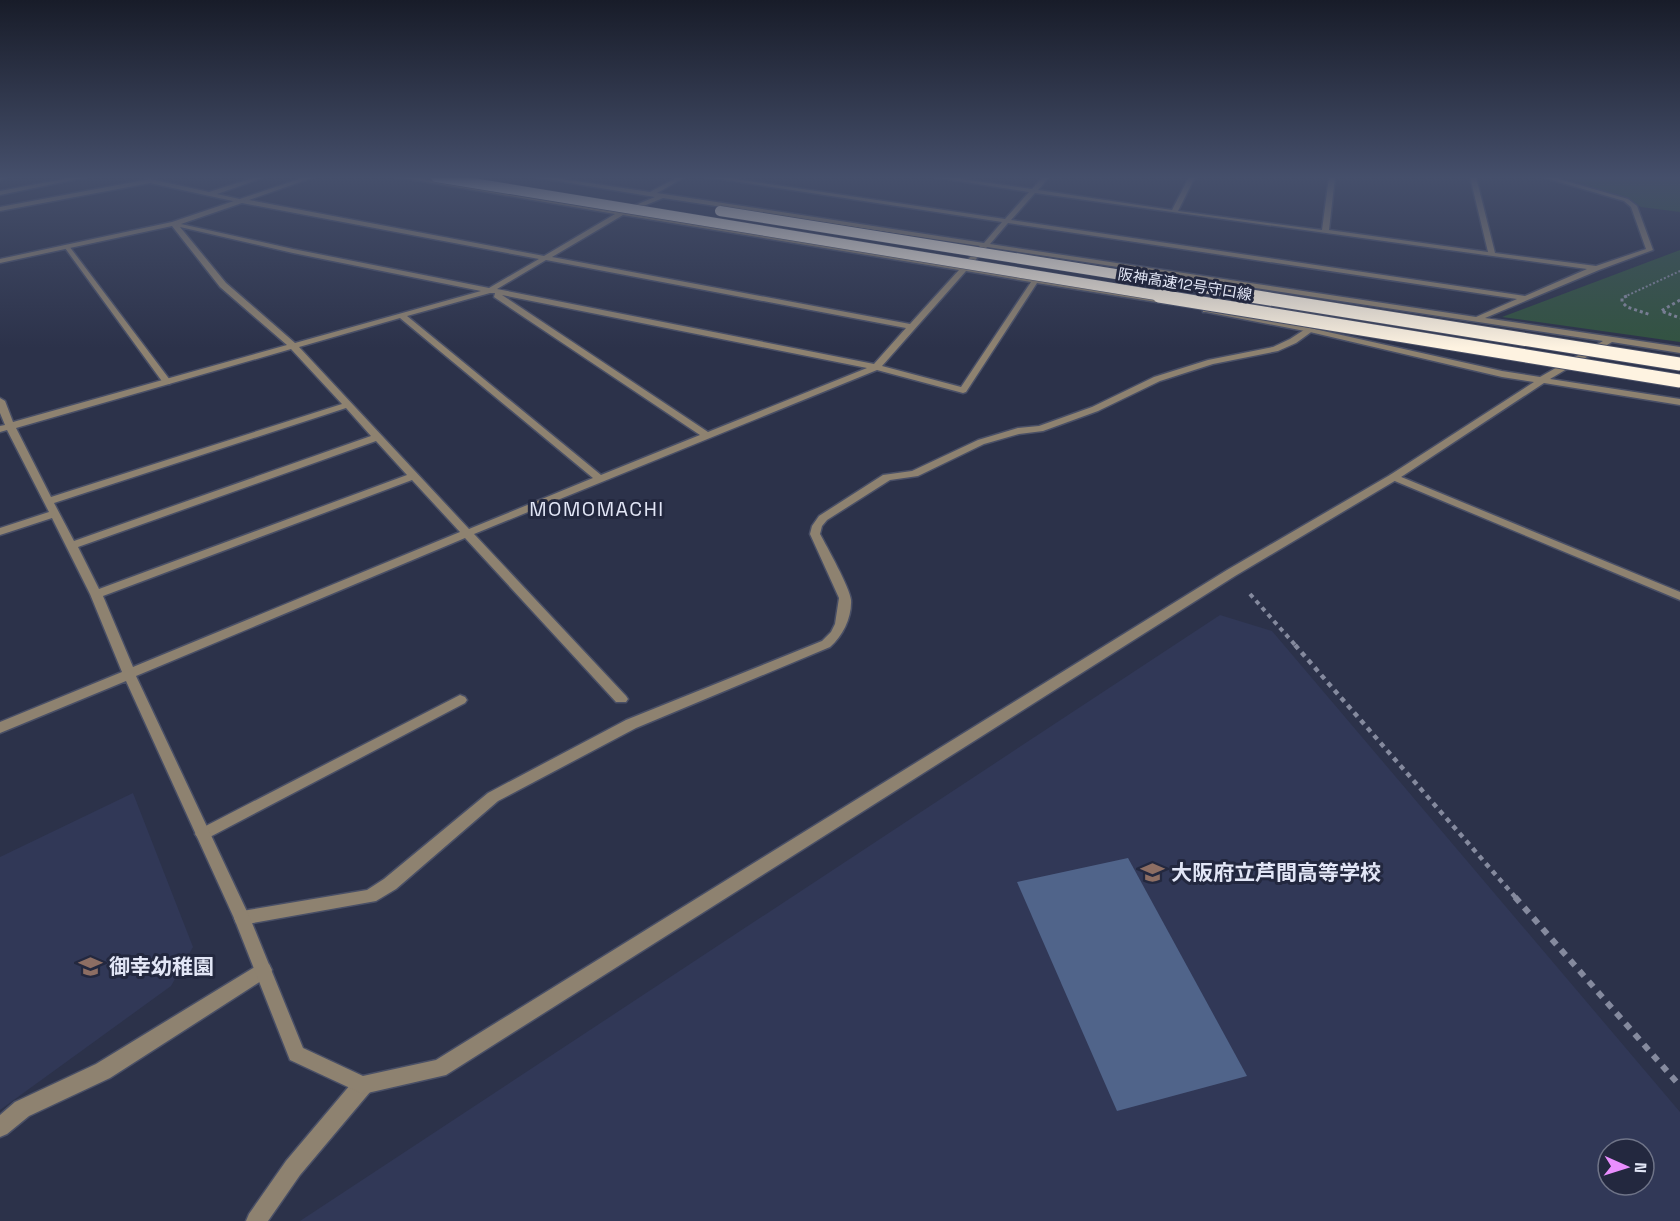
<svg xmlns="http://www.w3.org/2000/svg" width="1680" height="1221" font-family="'Space Grotesk','Noto Sans JP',sans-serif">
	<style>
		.built { fill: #313857; fill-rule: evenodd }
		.green { fill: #325340 }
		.water { fill: #50648a }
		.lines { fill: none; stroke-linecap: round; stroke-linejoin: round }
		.service-casing { stroke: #494f66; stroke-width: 3 }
		.pedestrian-casing { stroke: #494f66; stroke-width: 3 }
		.minor-casing { stroke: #494f66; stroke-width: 3 }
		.path-far4 { stroke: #858a9e; stroke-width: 2; stroke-dasharray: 2 2; stroke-linecap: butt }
		.path-far3 { stroke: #858a9e; stroke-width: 3; stroke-dasharray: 3 3; stroke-linecap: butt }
		.path-far2 { stroke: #858a9e; stroke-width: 4; stroke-dasharray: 4.5 4.5; stroke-linecap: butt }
		.path-far1 { stroke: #858a9e; stroke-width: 4.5; stroke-dasharray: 5 5; stroke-linecap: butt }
		.path { stroke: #858a9e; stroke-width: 6; stroke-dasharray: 7 7; stroke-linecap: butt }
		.service { fill: #8e8270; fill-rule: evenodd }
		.pedestrian { fill: #8e8270; fill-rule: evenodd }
		.minor { fill: #8e8270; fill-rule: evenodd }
		.motorway-bridge-far1-casing { stroke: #494f66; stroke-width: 11; stroke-linecap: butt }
		.motorway-bridge-casing { stroke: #494f66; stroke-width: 15; stroke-linecap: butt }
		.motorway-bridge-far1 { stroke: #fef3e1; stroke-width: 10 }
		.motorway-bridge { stroke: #fef3e1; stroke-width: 13 }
		.labels { text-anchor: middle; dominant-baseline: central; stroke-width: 6; stroke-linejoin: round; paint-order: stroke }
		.far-street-label { font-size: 15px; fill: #e2e6f6; stroke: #23283f }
		.neighbourhood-label { font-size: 20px; letter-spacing: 1.5px; fill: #e2e6f6; stroke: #23283f }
		.near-poi-label { font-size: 21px; font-weight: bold; fill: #e2e6f6; stroke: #23283f; text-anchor: start }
	</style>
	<rect width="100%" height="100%" fill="#2c324a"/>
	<!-- built -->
	<path class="built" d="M1220 615 1272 631 1680 1112V1221H300ZM1608 1149H1644V1185H1608Z
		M133 793 193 947 171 986 0 1110V857Z"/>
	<!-- green -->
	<path class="green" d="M1561 177H1680V212L1641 207 1630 199Z
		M1680 250V342L1502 317Z"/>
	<!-- water -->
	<path class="water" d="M1128 858 1247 1076 1117 1111 1017 882Z"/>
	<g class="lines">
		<defs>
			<path id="service" d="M0 177H7L0 180Z
				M74 177H87L0 195V191Z
				M256 177 262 178 217 194 244 200V202L242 203 150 183 0 211V207L150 179 209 192Z
				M65 246H69L170 380V384H164L65 248Z
				M460 695 465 697 467 700 465 703 208 838 203 840 198 838 195 834 198 830Z"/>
			<path id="pedestrian" d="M1307 328 1314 330 1296 343 1278 351 1213 364 1160 381 1098 411 1043 431 1019 434 984 444 918 476 890 480 827 520 822 526 820 534C827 547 850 588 851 600 852 617 843 636 830 647L636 728 498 801 396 889 376 901 242 925 236 923 234 918 236 913 242 911 367 890 384 879 488 793 626 720 822 641 831 632 835 624 839 598 810 534 812 526 819 516 883 475 912 471 978 440 1018 428 1039 426 1092 407 1154 377 1208 360 1273 347 1290 339Z
				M1394 474 1680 592V600L1390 479V475Z
				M263 962 269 964 272 970 269 976 110 1078 29 1116 7 1134 0 1137V1115L15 1102 96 1064Z
				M363 1076 370 1078 372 1085 370 1092 300 1175 268 1221H246L249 1214 286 1161 356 1078Z"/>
			<path id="minor" d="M305 177H314L249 200 544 256 615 214 397 177H411L621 211 655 197 534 177H549L650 192 678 177H685L657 193 984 243 1002 222 707 177H722L1005 219 1029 192 933 177H948L1032 189 1043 177H1049L1038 190 1172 210 1189 177H1195L1178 211 1322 230 1329 177H1335L1329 230 1488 252 1470 177H1476L1495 253 1596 266 1646 249 1631 207 1624 201 1542 177H1552L1628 199 1637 206 1653 250 1599 270 1485 318 1680 347V353L1612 342 1550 379 1680 399V405L1544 383 1398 479 1235 576 446 1075 363 1094 290 1060 234 918 126 681 0 733V722L122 672 90 594 52 518 0 535V528L49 512 7 430 0 432V426L5 425 0 413V398L5 401 13 422 287 345 220 287 172 226 0 263V259L172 222ZM1035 193 1587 269 1525 296 1011 220ZM663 198 980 246 962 266 629 212ZM242 203 539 259 489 288 293 249 181 224ZM623 215 959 270 910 324 552 257ZM1008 223 1517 299 1476 317 990 244ZM180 227 293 253 481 291 295 343 226 283ZM987 247 1603 341 1540 377 1502 371 1310 328 1203 308V312H1206L1310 332 1502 377 1534 382 1390 475 1227 570 436 1060 363 1076 303 1048 250 918 136 676 465 538 616 702H626L628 699 626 696 474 534 877 370 963 393 966 392 1037 283 1169 304 1173 302 1169 300 969 267ZM546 260 906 328 874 364 497 289ZM966 271 1031 282 961 387 882 366ZM490 293H495L494 297 700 435 601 475 407 316ZM502 295 867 368 708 432ZM400 318 593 478 469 529 299 347ZM291 349 342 404 51 497 16 428ZM346 408 371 436 74 541 54 503ZM376 441 407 475 99 589 78 547ZM412 480 460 532 133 667 103 596Z"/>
		</defs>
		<!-- service casing -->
		<use href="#service" class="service-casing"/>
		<!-- pedestrian casing -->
		<use href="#pedestrian" class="pedestrian-casing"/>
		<!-- minor casing -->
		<use href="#minor" class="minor-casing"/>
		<!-- path-far4 -->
		<path class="path-far4" d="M1624 297 1680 271"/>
		<!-- path-far3 -->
		<path class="path-far3" d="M1627 296 1622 298V302L1627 307 1651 315
			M1680 300 1661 311 1680 318"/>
		<!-- path-far2 -->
		<path class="path-far2" d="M1250 594 1296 646"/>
		<!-- path-far1 -->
		<path class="path-far1" d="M1295 645 1516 898"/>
		<!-- path -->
		<path class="path" d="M1515 897 1680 1086"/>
		<!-- service -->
		<use href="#service" class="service"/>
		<!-- pedestrian -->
		<use href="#pedestrian" class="pedestrian"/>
		<!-- minor -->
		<use href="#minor" class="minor"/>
		<defs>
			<path id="motorway-bridge-far1" d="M436 177 1168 297
				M720 211 1260 297"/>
			<path id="motorway-bridge" d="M1159 296 1680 381
				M1251 296 1680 364"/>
		</defs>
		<!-- motorway-bridge-far1 casing -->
		<use href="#motorway-bridge-far1" class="motorway-bridge-far1-casing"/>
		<!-- motorway-bridge casing -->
		<use href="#motorway-bridge" class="motorway-bridge-casing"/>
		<!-- motorway-bridge-far1 -->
		<use href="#motorway-bridge-far1" class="motorway-bridge-far1"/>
		<!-- motorway-bridge -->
		<use href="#motorway-bridge" class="motorway-bridge"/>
	</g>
	<!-- sky -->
	<linearGradient id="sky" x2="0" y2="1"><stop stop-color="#181c29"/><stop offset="0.51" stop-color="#454f6b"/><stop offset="1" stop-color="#454f6b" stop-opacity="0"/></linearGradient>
	<rect width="1680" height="348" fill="url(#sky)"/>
	<!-- icons -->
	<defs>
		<symbol id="school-bare" viewBox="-9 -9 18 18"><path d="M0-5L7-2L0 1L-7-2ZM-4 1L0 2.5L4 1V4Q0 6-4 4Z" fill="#8d6e63" stroke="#23283f" stroke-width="2.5" paint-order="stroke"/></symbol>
	</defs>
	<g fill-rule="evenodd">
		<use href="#school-bare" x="1136" y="856" width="33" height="33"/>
		<use href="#school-bare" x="74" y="950" width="33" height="33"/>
	</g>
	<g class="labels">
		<!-- far-street labels -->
		<g class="far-street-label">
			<text transform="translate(1185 284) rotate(9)">阪神高速12号守口線</text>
		</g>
		<!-- neighbourhood labels -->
		<g class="neighbourhood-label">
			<text x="597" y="509">MOMOMACHI</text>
		</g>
		<!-- near-poi labels -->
		<g class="near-poi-label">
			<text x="1171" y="872">大阪府立芦間高等学校</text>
			<text x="109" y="966">御幸幼稚園</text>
		</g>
	</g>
	<!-- north arrow -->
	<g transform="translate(1626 1167) rotate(93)"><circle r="28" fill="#23283f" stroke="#6f7488" stroke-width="1.5"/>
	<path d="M0-4.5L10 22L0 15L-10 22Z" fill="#e98efe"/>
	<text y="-9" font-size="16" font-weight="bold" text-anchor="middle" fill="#e2e6f6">N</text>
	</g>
</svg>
